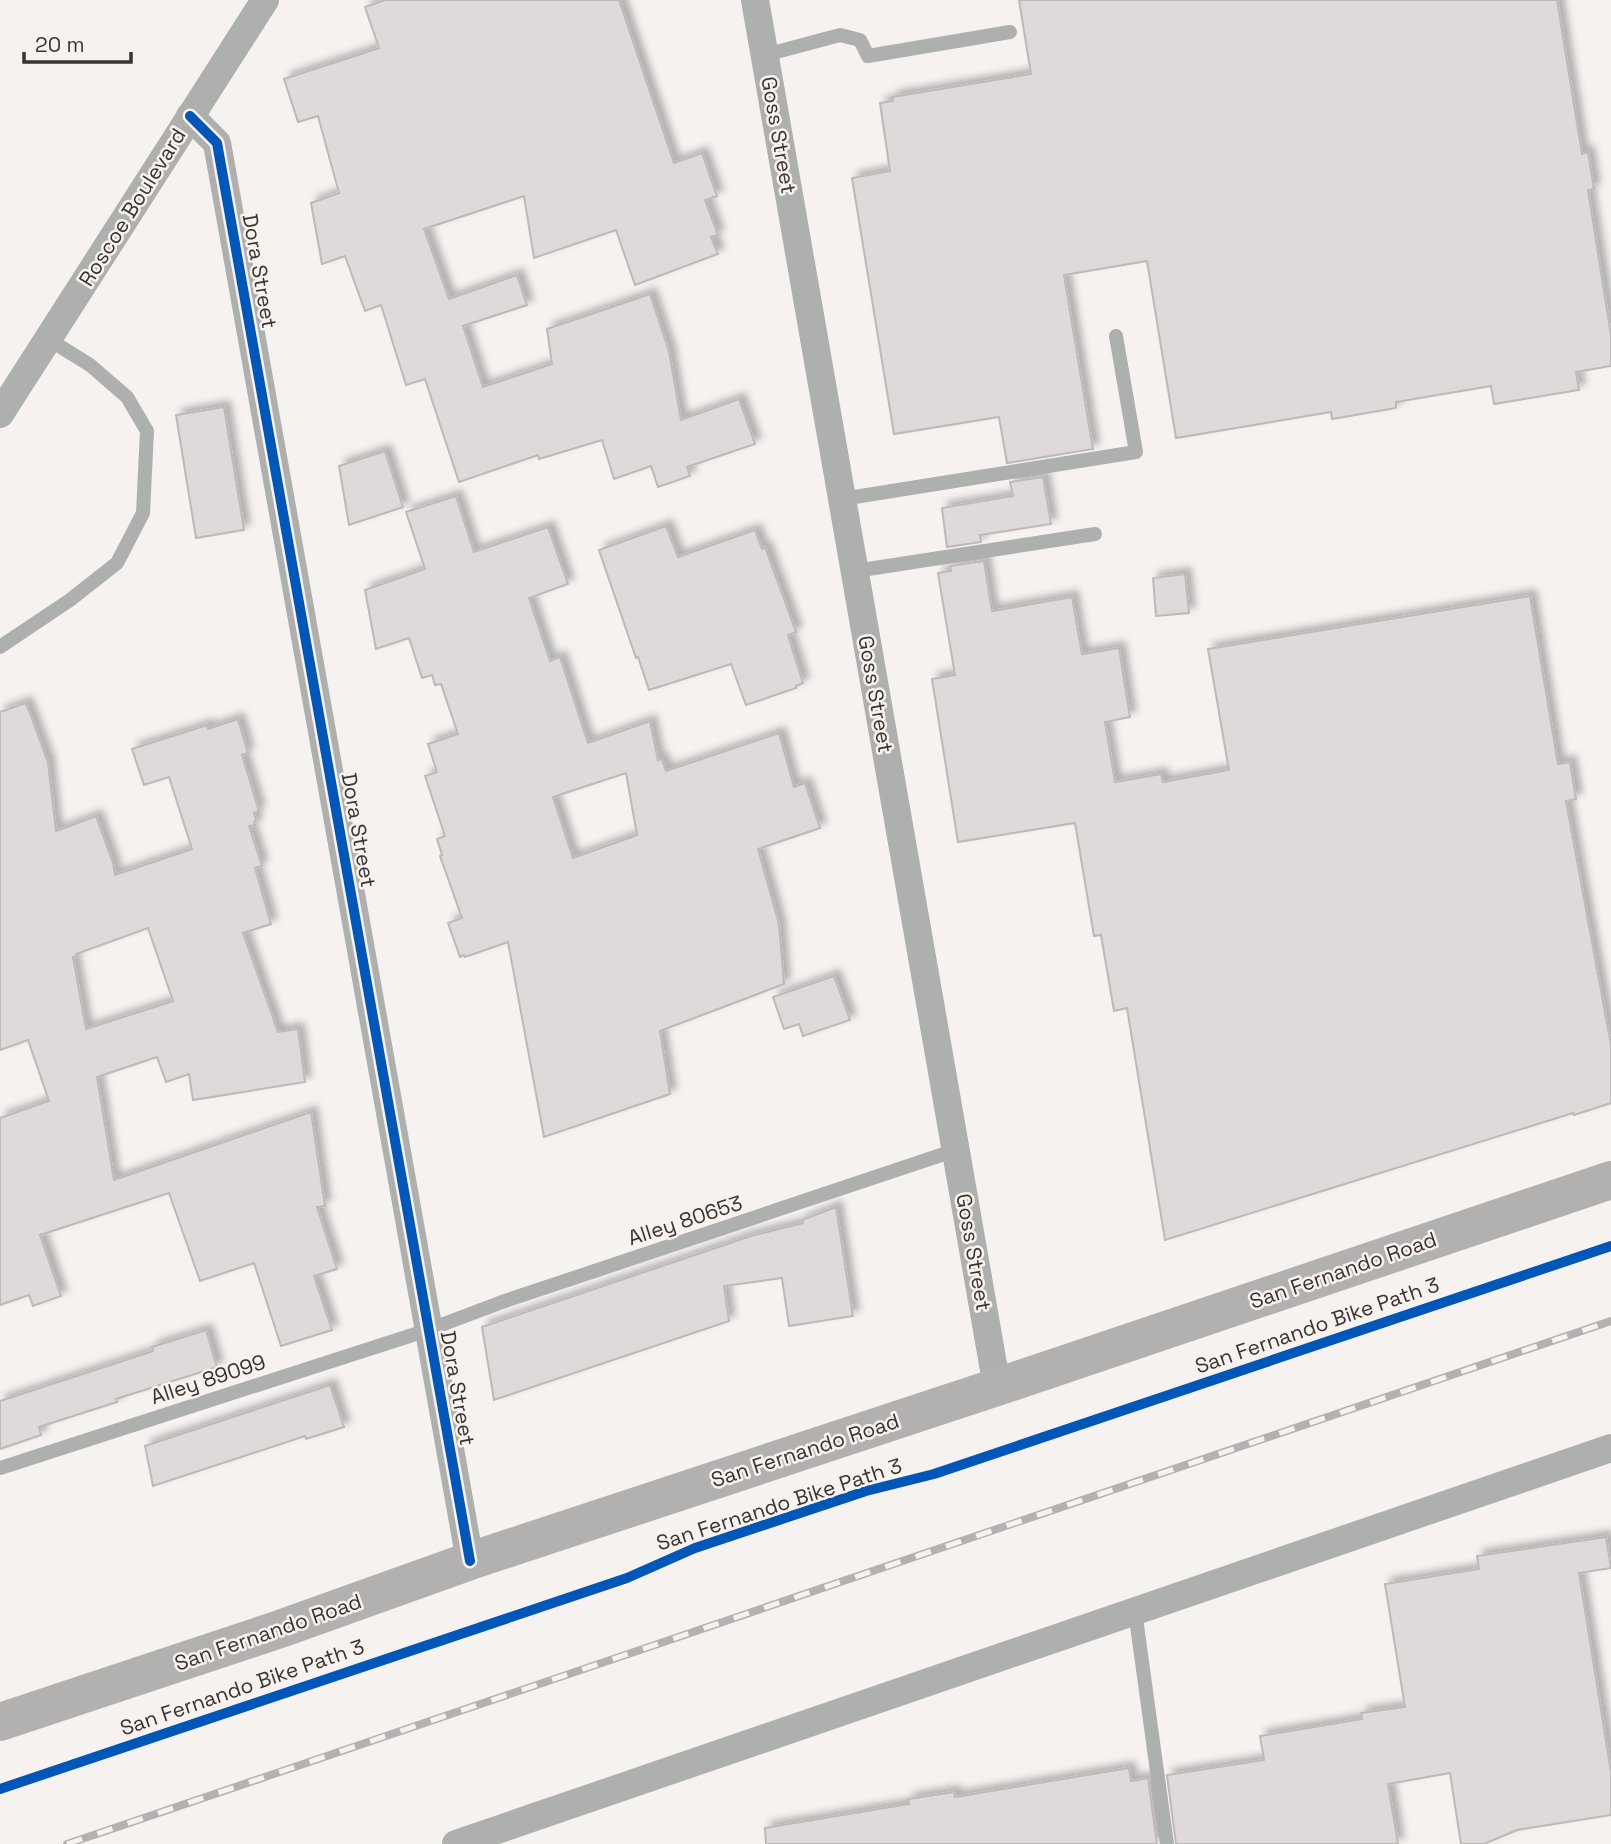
<svg xmlns="http://www.w3.org/2000/svg" width="1611" height="1844" font-family="'Space Grotesk',sans-serif">
	<style>
		.building { fill: #dddad9; stroke: #bcb9b8; stroke-width: 2; fill-rule: evenodd; filter: url(#shadow) }
		.lines { fill: none; stroke-linecap: round; stroke-linejoin: round }
		.service { stroke: #aeafaf; stroke-width: 14 }
		.minor { stroke: #aeafaf; stroke-width: 28 }
		.primary { stroke: #b3b1b0; stroke-width: 38 }
		.rail-casing { stroke: #b4b1b0; stroke-width: 8 }
		.rail { stroke: #f8f1ed; stroke-width: 5; stroke-dasharray: 16; stroke-linecap: butt }
		.cycleway-casing { stroke: #f8f1ed; stroke-width: 15 }
		.cycleway { stroke: #0057b8; stroke-width: 10 }
		.labels { text-anchor: middle; dominant-baseline: central; stroke-width: 5; stroke-linejoin: round; paint-order: stroke }
		.street-label { font-size: 21px; fill: #373433; stroke: #f8f1ed }
	</style>
	<defs>
		<filter id="shadow"><feDropShadow dx="6" dy="-6" stdDeviation="3.5" flood-color="#0004"/></filter>
	</defs>
	<rect width="100%" height="100%" fill="#f5f2f0"/>
	<!-- building -->
	<path class="building" d="M385 0H619L674 163 702 153 717 196 705 200 718 235 711 237 718 254 635 285 616 230 534 258 524 196 424 229 449 299 517 275 527 305 463 326 483 387 552 364 547 329 650 294 669 351 681 420 739 399 755 444 687 467 690 476 658 487 651 466 614 479 602 440 539 459 538 455 459 482 425 379 406 385 381 305 365 311 345 256 322 264 311 203 339 193 318 116 298 122 284 79 379 48 365 7Z
		M1019 0H1557L1582 154 1588 152 1594 189 1588 190 1611 335V366L1576 372 1579 390 1494 404 1491 386 1396 402V408L1332 419 1331 412 1176 438 1147 261 1064 275 1093 449 1007 463 999 417 894 434 852 178 890 171 880 103 893 101 892 97 1031 74Z
		M224 407 244 530 196 538 176 415Z
		M385 451 403 507 349 525 339 466Z
		M1043 477 1051 524 980 535 981 542 947 547 942 508 1013 496 1010 482Z
		M456 496 474 552 548 527 568 584 529 598 550 661 560 657 588 743 650 721 658 760 662 759 666 771 779 733 794 787 805 783 820 828 758 849 779 924 784 984 660 1031 670 1094 544 1137 508 942 465 957 464 955 460 957 448 923 462 918 440 856 442 855 437 839 445 836 425 776 437 772 428 744 458 734 441 684 435 685 432 675 422 678 409 638 376 649 365 590 425 569 406 512ZM626 773 637 835 573 858 553 797Z
		M666 526 678 557 755 530 762 549 765 547 796 632 788 635 803 683 796 686V688L746 705 731 664 649 690 638 657 636 658 599 550Z
		M984 561 992 611 1072 597 1082 654 1119 648 1130 717 1105 722 1115 782 1161 774 1163 782 1229 770 1208 649 1530 596 1558 764 1570 762 1576 799 1566 801 1611 1045V1103L1574 1115 1573 1113 1165 1240 1127 1008 1114 1011 1101 935 1094 936 1075 823 958 842 932 679 955 675 938 573 951 571 950 566Z
		M1185 574 1189 613 1156 616 1153 578Z
		M26 703 48 762 56 831 96 816 113 863 115 875 192 849 169 777 144 785 132 749 207 725 208 729 238 719 248 753 242 755 259 811 254 813 256 821 254 822 255 825 249 826 262 866 255 868 271 924 243 933 278 1032 298 1029 305 1082 193 1100 189 1074 166 1082 157 1057 97 1077 114 1180 311 1112 325 1206 317 1207 337 1269 314 1276 332 1330 281 1346 254 1263 200 1281 169 1193 40 1235 61 1296 33 1306 29 1295 0 1305V1118L49 1101 28 1040 0 1050V712ZM148 928 173 1001 86 1029 73 957 77 956 76 954Z
		M834 976 850 1020 803 1036 799 1024 784 1029 773 997Z
		M836 1207 853 1316 789 1326 782 1278 724 1286 729 1321 494 1400 482 1327 751 1236 803 1223 802 1220Z
		M206 1330 217 1367 116 1399 117 1402 39 1427 41 1435 0 1449V1401L153 1351 152 1347Z
		M330 1385 344 1427 306 1439 305 1436 153 1486 145 1446Z
		M1606 1537 1611 1568 1579 1573 1611 1772V1815L1517 1830 1484 1844H1461L1450 1773 1388 1784 1398 1844H1176L1167 1775 1264 1760 1260 1736 1362 1719 1361 1713 1405 1707 1385 1584 1479 1569 1477 1556Z
		M1129 1768 1131 1781 1148 1778 1157 1844H766L765 1828 909 1804 908 1799 954 1792 955 1797Z"/>
	<g class="lines">
		<!-- service -->
		<path class="service" d="M765 55 840 35 860 40 868 56 1010 32
			M842 499 1136 452 1116 336
			M855 571 1095 534
			M0 647 70 600 117 563 143 513 147 431 127 397 90 365 48 339
			M0 1468 428 1330 502 1302 956 1150
			M1135 1611 1167 1844"/>
		<!-- minor -->
		<path class="minor" d="M755 0 997 1387
			M190 116 217 143 470 1561
			M0 414 265 0
			M456 1844 1611 1448"/>
		<!-- primary -->
		<path class="primary" d="M0 1722 280 1629 470 1561 997 1387 1611 1180"/>
		<defs>
			<path id="rail" d="M67 1844 1611 1321"/>
		</defs>
		<!-- rail casing -->
		<use href="#rail" class="rail-casing"/>
		<!-- rail -->
		<use href="#rail" class="rail"/>
		<defs>
			<path id="cycleway" d="M190 116 217 143 470 1561
				M0 1789 627 1578 695 1548 866 1491 934 1474 1611 1246"/>
		</defs>
		<!-- cycleway casing -->
		<use href="#cycleway" class="cycleway-casing"/>
		<!-- cycleway -->
		<use href="#cycleway" class="cycleway"/>
	</g>
	<g class="labels">
		<!-- street labels -->
		<g class="street-label">
			<text transform="translate(779 135) rotate(80)">Goss Street</text>
			<text transform="translate(132 207) rotate(-58)">Roscoe Boulevard</text>
			<text transform="translate(260 271) rotate(80)">Dora Street</text>
			<text transform="translate(876 694) rotate(80)">Goss Street</text>
			<text transform="translate(359 830) rotate(80)">Dora Street</text>
			<text transform="translate(685 1220) rotate(-18)">Alley 80653</text>
			<text transform="translate(974 1252) rotate(80)">Goss Street</text>
			<text transform="translate(1343 1270) rotate(-19)">San Fernando Road</text>
			<text transform="translate(1317 1325) rotate(-19)">San Fernando Bike Path 3</text>
			<text transform="translate(208 1379) rotate(-18)">Alley 89099</text>
			<text transform="translate(458 1388) rotate(80)">Dora Street</text>
			<text transform="translate(805 1450) rotate(-18)">San Fernando Road</text>
			<text transform="translate(779 1504) rotate(-18)">San Fernando Bike Path 3</text>
			<text transform="translate(268 1632) rotate(-19)">San Fernando Road</text>
			<text transform="translate(242 1687) rotate(-19)">San Fernando Bike Path 3</text>
		</g>
	</g>
	<!-- scale -->
	<path d="M24 52v10h107v-10" fill="none" stroke="#373433" stroke-width="3.5"/>
	<text x="35" y="52" font-size="21" fill="#373433" stroke="#f8f1ed" stroke-width="5" paint-order="stroke">20 m</text>
</svg>
